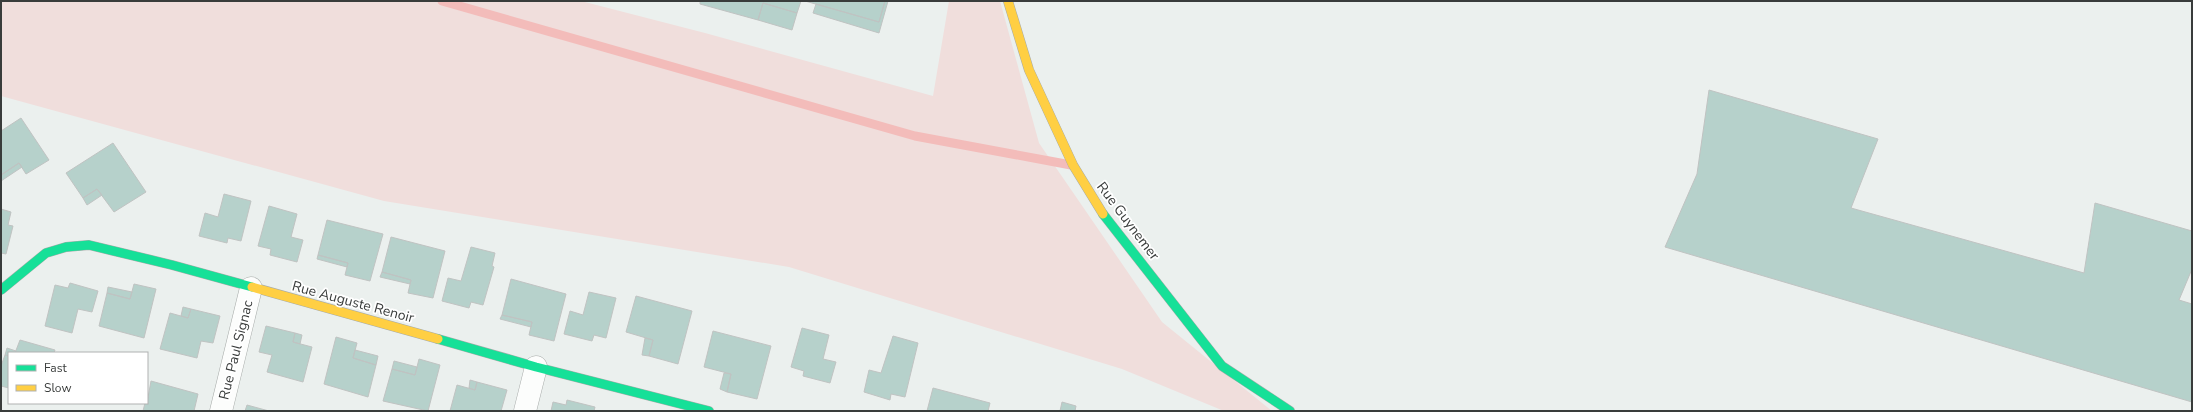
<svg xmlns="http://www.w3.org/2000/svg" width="2193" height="412" font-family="'Nunito Sans',sans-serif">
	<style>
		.green { fill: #f0dedc }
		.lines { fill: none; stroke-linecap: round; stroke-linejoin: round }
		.stream { stroke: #f3bcba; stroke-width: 9 }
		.building { fill: #b6d1cb; stroke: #c0c3c2 }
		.street-casing { stroke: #a7aba9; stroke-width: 23 }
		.fast-casing { stroke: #a7aba9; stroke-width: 10 }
		.slow-casing { stroke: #a7aba9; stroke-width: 10 }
		.street { stroke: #fcfdfc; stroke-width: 22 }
		.fast { stroke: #16e098; stroke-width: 9 }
		.slow { stroke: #ffcf43; stroke-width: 9 }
		.labels { text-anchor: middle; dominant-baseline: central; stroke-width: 3.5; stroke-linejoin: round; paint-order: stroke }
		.street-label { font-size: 14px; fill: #393c3b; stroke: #fff }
	</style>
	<rect width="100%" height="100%" fill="#ebf0ee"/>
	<!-- green -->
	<path class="green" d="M1 1H581L705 33 933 96 949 1H1000L1039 143 1162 322 1272 411H1224L1122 369 789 267 384 201 1 96Z"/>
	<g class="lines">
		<!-- stream -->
		<path class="stream" d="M442 1 915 136 1071 165"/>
	</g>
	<!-- building -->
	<path class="building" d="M700 1H801L797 13 763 3 758 20 700 4Z
		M805 1H885L879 22Z
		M885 1H888L879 33 813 13 816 4 879 22Z
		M763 3 797 13 792 30 758 20Z
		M1709 90 1878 139 1851 208 2084 273 2095 203 2192 231V269L2179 300 2192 304V402L1665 247 1697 174Z
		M21 118 49 160 26 174 19 163 1 175V131Z
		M113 143 146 192 114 212 97 189 83 198 66 173Z
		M19 163 22 167 1 181V175Z
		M97 189 102 195 87 205 83 198Z
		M224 194 251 201 241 241 228 238 227 243 199 236 205 213 218 217Z
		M269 206 297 214 291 237 303 240 297 262 270 255 271 249 258 246Z
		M1 209 11 212 8 225 13 226 6 254 1 253Z
		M327 220 383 234 370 281 345 275 348 263 318 255Z
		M391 237 445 251 433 298 408 293 411 280 382 272Z
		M471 247 495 253 492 266 494 267 483 305 471 302 469 308 442 301 448 278 461 281Z
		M318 255 348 263 347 267 317 259Z
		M382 272 411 280 410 284 380 277Z
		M511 279 566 294 554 341 529 335 532 322 502 315Z
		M70 283 98 291 92 312 78 309 72 333 45 326 55 285 68 288Z
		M134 284 156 289 144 338 99 326 107 293 130 299Z
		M108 287 132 292 130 299 107 293Z
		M589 292 616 298 606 338 594 335 592 341 564 334 570 311 583 315Z
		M636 296 692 311 678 364 649 356 653 340 626 332Z
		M183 307 191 309 188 318 181 316Z
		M191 309 220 316 213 343 201 341 197 358 160 349 170 313 188 318Z
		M502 315 532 322 531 327 500 319Z
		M266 326 295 333 293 342 312 347 303 382 267 372 272 355 259 352Z
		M802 328 829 335 823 359 836 362 830 383 803 376 804 371 791 367Z
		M713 331 771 346 757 399 727 392 731 374 704 367Z
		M295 333 302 335 300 344 293 342Z
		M893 336 918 343 905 397 891 394 890 400 864 392 869 370 881 373Z
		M336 337 357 343 353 358 376 365 368 397 324 384Z
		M645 338 653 340 649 356 642 355Z
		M20 340 55 350 54 353H15Z
		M7 348 16 351 15 353H9V356L5 355Z
		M355 350 378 356 376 365 353 358Z
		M5 355 9 356V388L1 386V366Z
		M419 359 440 365 428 411 383 401 392 369 415 375Z
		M394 361 417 367 415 375 392 369Z
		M724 373 731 374 727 392 720 389Z
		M470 380 477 382 475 390 469 388Z
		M151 381 198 394 194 411H143L145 403H147Z
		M477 382 507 390 501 411H450L457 385 475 390Z
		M933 388 990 403 988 411H927Z
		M567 400 595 407 594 411H551L553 402 566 405Z
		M1062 402 1076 406 1075 411H1060Z
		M247 405 269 411H245Z"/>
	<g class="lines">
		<defs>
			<path id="street" d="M221 411 251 288
				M525 411 536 367"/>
			<path id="fast" d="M1103 214 1222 366 1290 411
				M1 290 46 253 66 247 89 245 172 265 252 287
				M438 339 536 367 709 411"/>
			<path id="slow" d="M1008 1 1029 70 1073 165 1103 214
				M252 287 438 339"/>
		</defs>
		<!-- street casing -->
		<use href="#street" class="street-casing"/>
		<!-- fast casing -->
		<use href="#fast" class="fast-casing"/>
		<!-- slow casing -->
		<use href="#slow" class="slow-casing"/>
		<!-- street -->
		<use href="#street" class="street"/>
		<!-- fast -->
		<use href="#fast" class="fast"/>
		<!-- slow -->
		<use href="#slow" class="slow"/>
	</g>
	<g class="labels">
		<!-- street labels -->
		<g class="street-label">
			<text transform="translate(1128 221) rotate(53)">Rue Guynemer</text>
			<text transform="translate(353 302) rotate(15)">Rue Auguste Renoir</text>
			<text transform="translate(236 350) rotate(-76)">Rue Paul Signac</text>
		</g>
	</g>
	<!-- border -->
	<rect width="2193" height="412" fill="none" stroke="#393c3b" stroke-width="4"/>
	<!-- legend -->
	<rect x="8" y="352" width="140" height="52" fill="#ffffff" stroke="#b0b1b1"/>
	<rect x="16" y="365" width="20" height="6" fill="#16e098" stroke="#b0b1b1"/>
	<text x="44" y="372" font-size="12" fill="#393c3b">Fast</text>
	<rect x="16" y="385" width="20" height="6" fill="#ffcf43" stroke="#b0b1b1"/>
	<text x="44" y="392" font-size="12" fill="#393c3b">Slow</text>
</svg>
